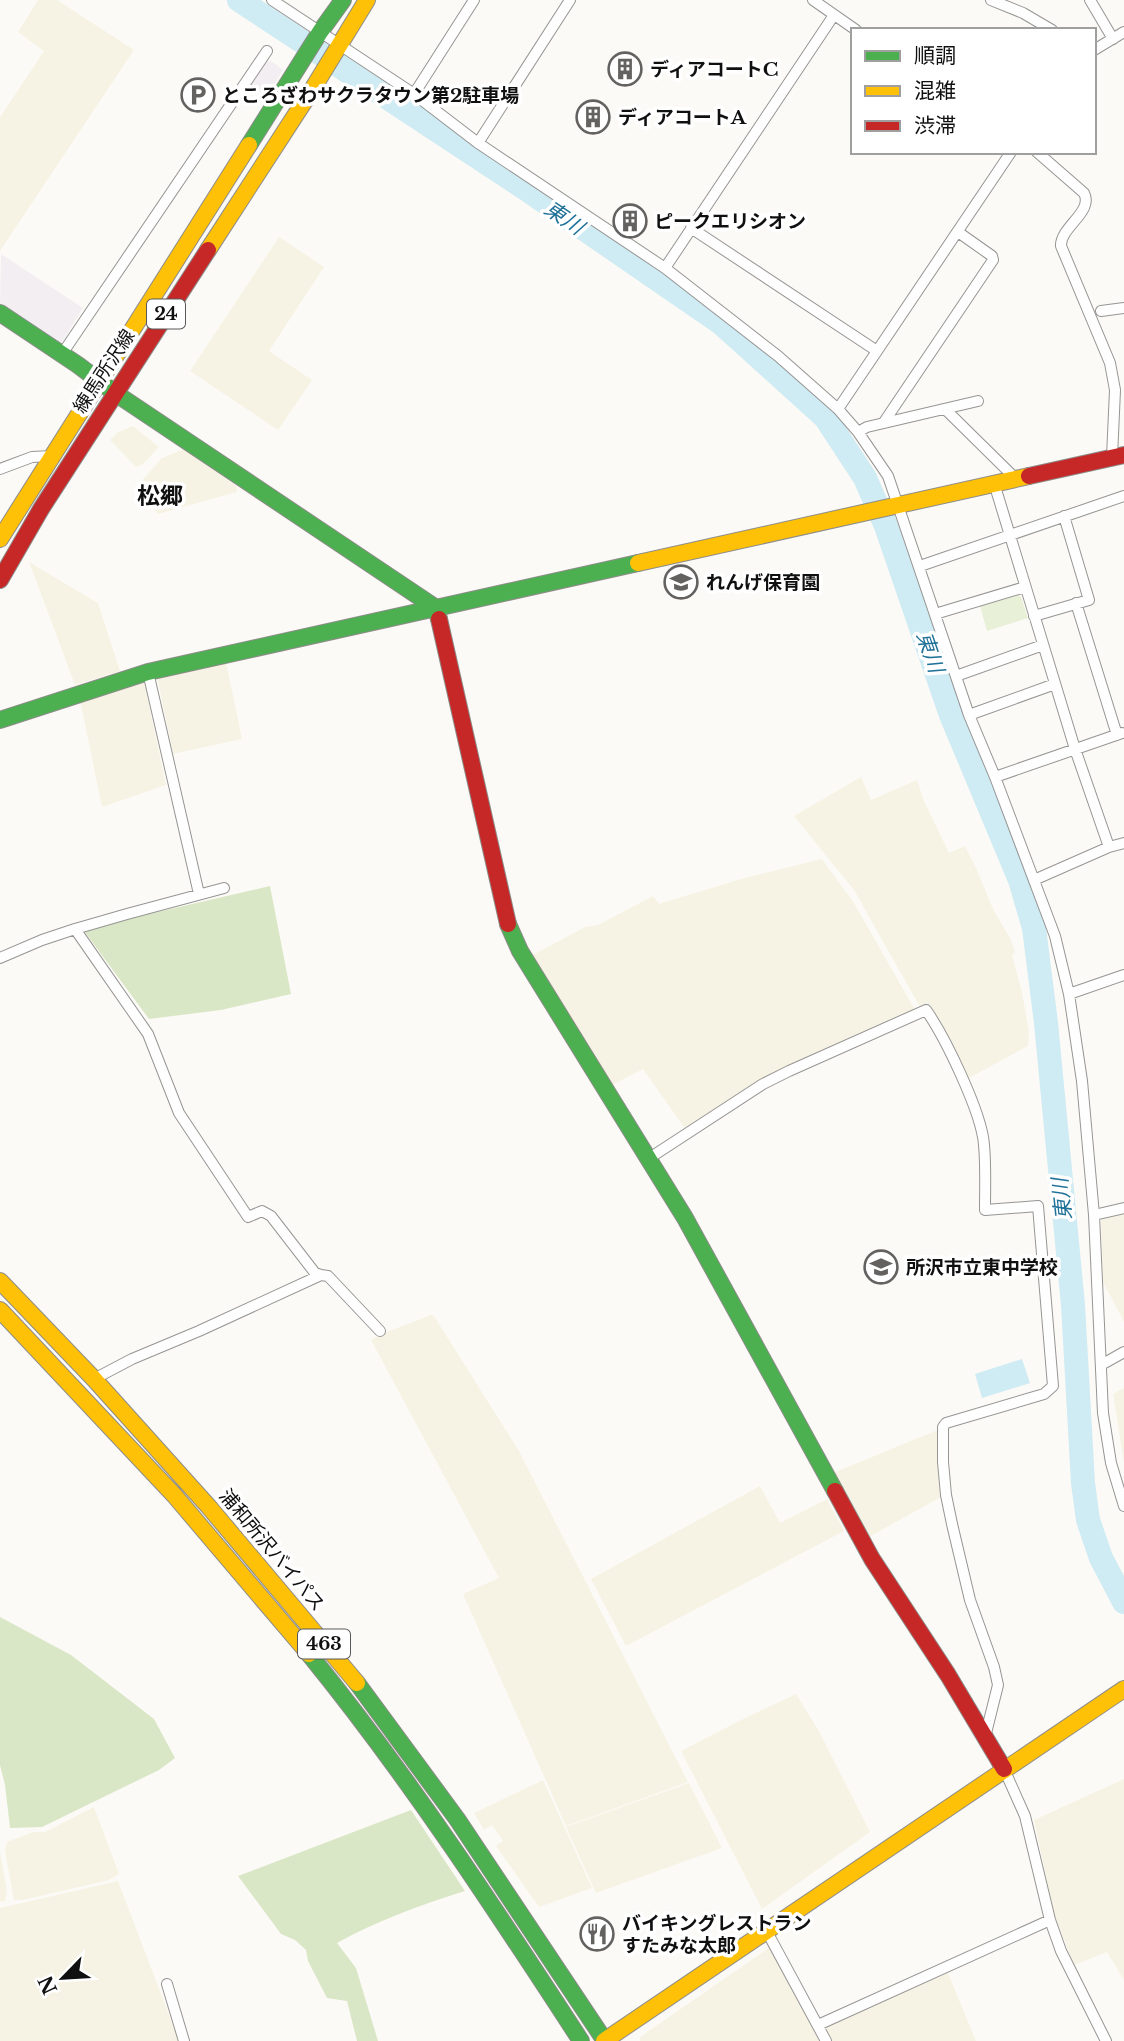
<svg xmlns="http://www.w3.org/2000/svg" width="1124" height="2041" font-family="'Libre Baskerville','Noto Sans JP',serif">
	<style>
		.industrial { fill: #f3eef1 }
		.farmland { fill: #f7f3e4 }
		.green { fill: #e8f0d8 }
		.forest { fill: #dae7c6 }
		.water { fill: #cfebf3 }
		.lines { fill: none; stroke-linecap: round; stroke-linejoin: round }
		.river { stroke: #cfebf3; stroke-width: 24 }
		.street-casing { stroke: #969594; stroke-width: 12 }
		.fast-casing { stroke: #8d8c8a; stroke-width: 18 }
		.slow-casing { stroke: #8d8c8a; stroke-width: 18 }
		.jam-casing { stroke: #8d8c8a; stroke-width: 18 }
		.street { stroke: #fffefe; stroke-width: 10 }
		.fast { stroke: #4caf50; stroke-width: 16 }
		.slow { stroke: #ffc107; stroke-width: 16 }
		.jam { stroke: #c62828; stroke-width: 16 }
		.labels { text-anchor: middle; dominant-baseline: central; stroke-width: 7; stroke-linejoin: round; paint-order: stroke }
		.shield { fill: #fff; stroke: #585858; stroke-width: 2 }
		.shield-label { font-size: 18px; font-weight: bold; fill: #101010 }
		.poi-label { font-size: 19px; font-weight: bold; fill: #101010; stroke: #fff; text-anchor: start }
		.street-label { font-size: 19px; fill: #101010; stroke: #fff }
		.water-label { font-size: 21px; font-style: italic; fill: #217299; stroke: #fff }
		.quarter-label { font-size: 23px; font-weight: bold; fill: #101010; stroke: #fff }
	</style>
	<rect width="100%" height="100%" fill="#fcfaf6"/>
	<!-- industrial -->
	<path class="industrial" d="M271 61 283 70 267 97 250 85 265 62Z
		M1 254 83 308 62 342 52 343 0 307Z"/>
	<!-- farmland -->
	<path class="farmland" d="M38 0H57L134 50 0 251V117L44 51 18 32Z
		M279 237 324 267 269 351 312 380 278 430 190 371Z
		M133 426 159 447 143 464 136 467 110 440 118 432Z
		M184 449 236 486 237 492 158 514 137 486 162 458Z
		M29 562 98 603 120 671 75 685Z
		M226 662 242 739 173 754 157 676Z
		M144 681 166 785 102 807 80 700Z
		M861 777 871 800 917 780 924 801 949 853 965 846 976 868 993 909 1011 940 1015 952 1012 955 1022 992 1029 1032 1028 1046 967 1079 927 1002 920 1007 854 890 794 816Z
		M822 859 854 903 915 1010 770 1074 686 1130 643 1069 612 1085 531 956 585 927 598 925 653 896 659 904 741 879Z
		M1124 1213V1322L1103 1282 1101 1219Z
		M431 1315 434 1316 519 1451 688 1782 566 1826 463 1594 499 1578 371 1340 379 1335Z
		M1124 1388V1463L1113 1394Z
		M940 1429 943 1496 867 1538 833 1473Z
		M760 1486 780 1523 827 1499 844 1531 626 1646 591 1579Z
		M796 1694 819 1731 870 1832 762 1909 681 1751 743 1719Z
		M1124 1779V1980L1107 1952 1074 1965 1054 1914 1034 1820Z
		M543 1780 592 1888 539 1907 496 1846 503 1841 492 1825 484 1830 474 1813Z
		M689 1783 722 1848 596 1893 566 1827Z
		M94 1807 119 1874 109 1880 23 1900H14L5 1852 7 1842 33 1832H45Z
		M0 1851 7 1891 5 1901 0 1902Z
		M118 1881 179 2041H0V1908Z
		M770 1947 819 2041H640V2037Z
		M948 1973 976 2041H831L825 2030 827 2026Z"/>
	<!-- green -->
	<path class="green" d="M1016 594 1021 597 1028 618 987 631 980 606Z"/>
	<!-- forest -->
	<path class="forest" d="M270 886 291 994 221 1010 149 1019 84 931 136 917Z
		M0 1617 71 1655 154 1719 175 1758 159 1770 42 1827 10 1828 5 1785 0 1765Z
		M411 1810 465 1891C421 1905 378 1920 337 1943L356 1968 378 2041H357L347 2001 327 1998 308 1961 306 1950 295 1940 281 1934 238 1876Z"/>
	<!-- water -->
	<path class="water" d="M1022 1359 1030 1383 982 1398 975 1374Z"/>
	<g class="lines">
		<!-- river -->
		<path class="river" d="M239 0 526 189 721 323 825 417 865 478 886 526 951 715 1020 880 1034 928 1046 1023 1073 1305 1083 1483 1088 1520 1101 1558 1124 1602"/>
		<defs>
			<path id="street" d="M272 0 414 94 478 143 665 268 778 356 838 409 858 432 888 476 969 715 995 777 1055 936 1069 994 1082 1081 1094 1215 1103 1413 1111 1463 1124 1506
				M813 0 856 30
				M991 0 1023 13 1052 30
				M1090 0 1113 39
				M1094 50 1124 32
				M414 94 474 0
				M478 143 570 0
				M1037 152 1084 193C1094 212 1060 227 1061 246L1110 363 1115 390 1112 457
				M691 228 877 351
				M665 268 834 15
				M1101 311 1124 308
				M62 354 267 51
				M838 409 1011 152
				M945 409 1015 478
				M884 422 993 260 992 256 958 232
				M858 432 867 427 978 401
				M0 469 32 457 52 456
				M994 483 1075 749 1109 847
				M920 566 1124 496
				M1076 603 1117 735
				M935 614 1025 587
				M1034 616 1089 600 1064 516
				M148 672 199 894
				M956 676 1043 645
				M969 715 1055 684
				M995 777 1122 733
				M1034 880 1109 847 1124 843
				M75 929 127 914 224 888
				M0 958 42 940 75 929 148 1034 179 1113 248 1217 262 1211 271 1216 315 1273 321 1275
				M1069 994 1124 975
				M648 1159 763 1084 789 1071 926 1010C945 1037 982 1113 984 1145 986 1166 985 1189 985 1210L1038 1206 1053 1386 1044 1394 946 1423 943 1427V1462L946 1495 952 1524 970 1600 994 1667 998 1685 985 1737
				M1094 1215 1124 1208
				M1101 1365 1124 1352
				M94 1379 132 1359 199 1331 321 1275 328 1276 380 1331
				M1004 1769 1025 1816 1050 1920 1061 1951 1106 2041
				M766 1930 826 2041
				M167 1984 184 2041
				M818 2025 1050 1920"/>
			<path id="fast" d="M249 145 320 32 343 0
				M0 313 78 365 115 393 436 608 439 619
				M0 720 148 672 638 563
				M508 924 520 951 685 1218 835 1491
				M309 1654C409 1777 495 1909 581 2041
				M357 1683 457 1819 605 2041"/>
			<path id="slow" d="M208 250 315 85 367 0
				M0 539 249 145
				M638 563 1029 476
				M0 1281 94 1379 209 1507 357 1683
				M0 1310 174 1495 309 1654
				M604 2041 1124 1689"/>
			<path id="jam" d="M1029 476 1124 455
				M0 580 41 509 208 250
				M439 619 508 924
				M835 1491 872 1559 948 1675 1004 1769"/>
		</defs>
		<!-- street casing -->
		<use href="#street" class="street-casing"/>
		<!-- fast casing -->
		<use href="#fast" class="fast-casing"/>
		<!-- slow casing -->
		<use href="#slow" class="slow-casing"/>
		<!-- jam casing -->
		<use href="#jam" class="jam-casing"/>
		<!-- street -->
		<use href="#street" class="street"/>
		<!-- fast -->
		<use href="#fast" class="fast"/>
		<!-- slow -->
		<use href="#slow" class="slow"/>
		<!-- jam -->
		<use href="#jam" class="jam"/>
	</g>
	<!-- icons -->
	<defs>
		<symbol id="building-ring" viewBox="-11 -11 22 22"><circle r="9.5" fill="#fff" stroke="#636260" stroke-width="1.5"/><path d="M-4-6H4V6H1V3H-1V6H-4ZM-2.5-4.3h1.7v1.8h-1.7ZM.8-4.3h1.7v1.8H.8ZM-2.5-1h1.7V.8h-1.7ZM.8-1h1.7V.8H.8Z" fill="#636260"/></symbol>
		<symbol id="parking-ring" viewBox="-11 -11 22 22"><circle r="9.5" fill="#fff" stroke="#636260" stroke-width="1.5"/><path d="M-3.5-5.5H1a3.5 3.5 0 0 1 0 7H-1V5.5H-3.5ZM-1-3.4V-.6H.8a1.4 1.4 0 0 0 0-2.8Z" fill="#636260"/></symbol>
		<symbol id="school-ring" viewBox="-11 -11 22 22"><circle r="9.5" fill="#fff" stroke="#636260" stroke-width="1.5"/><path d="M0-5L7-2L0 1L-7-2ZM-4 1L0 2.5L4 1V4Q0 6-4 4Z" fill="#636260"/></symbol>
		<symbol id="restaurant-ring" viewBox="-11 -11 22 22"><circle r="9.5" fill="#fff" stroke="#636260" stroke-width="1.5"/><path d="M-5-6h1v4h1v-4h1v4h1v-4h1v5L-1.5 .5V6h-2V.5L-5-1ZM5-6V6H3V1.5H1.5Q1.5-4 5-6Z" fill="#636260"/></symbol>
	</defs>
	<g fill-rule="evenodd">
		<use href="#building-ring" x="606" y="50" width="38" height="38"/>
		<use href="#parking-ring" x="179" y="76" width="38" height="38"/>
		<use href="#building-ring" x="574" y="98" width="38" height="38"/>
		<use href="#building-ring" x="611" y="202" width="38" height="38"/>
		<use href="#school-ring" x="662" y="563" width="38" height="38"/>
		<use href="#school-ring" x="862" y="1248" width="38" height="38"/>
		<use href="#restaurant-ring" x="578" y="1915" width="38" height="38"/>
	</g>
	<g class="labels">
		<!-- shield labels -->
		<g class="shield">
			<rect x="147" y="299.5" width="38" height="29" rx="5"/>
			<rect x="298" y="1629.5" width="52" height="29" rx="5"/>
		</g>
		<g class="shield-label">
			<text x="166" y="314">24</text>
			<text x="324" y="1644">463</text>
		</g>
		<!-- poi labels -->
		<g class="poi-label">
			<text x="650" y="69">ディアコートC</text>
			<text x="222" y="95">ところざわサクラタウン第2駐車場</text>
			<text x="618" y="117">ディアコートA</text>
			<text x="654" y="221">ピークエリシオン</text>
			<text x="706" y="582">れんげ保育園</text>
			<text x="906" y="1267">所沢市立東中学校</text>
			<text x="622" y="1923">バイキングレストラン<tspan x="622" dy="22">すたみな太郎</tspan></text>
		</g>
		<!-- street labels -->
		<g class="street-label">
			<text transform="translate(104 371) rotate(-57)">練馬所沢線</text>
			<text transform="translate(272 1550) rotate(50)">浦和所沢バイパス</text>
		</g>
		<!-- water labels -->
		<g class="water-label">
			<text transform="translate(564 218) rotate(34)">東川</text>
			<text transform="translate(930 652) rotate(71)">東川</text>
			<text transform="translate(1062 1199) rotate(-96)">東川</text>
		</g>
		<!-- quarter labels -->
		<g class="quarter-label">
			<text x="160" y="496">松郷</text>
		</g>
	</g>
	<!-- legend -->
	<rect x="851" y="28" width="245" height="126" fill="#ffffff" stroke="#9f9f9f" stroke-width="2"/>
	<rect x="865" y="51" width="35" height="10" fill="#4caf50" stroke="#9f9f9f" stroke-width="2"/>
	<text x="914" y="63" font-size="21" fill="#101010">順調</text>
	<rect x="865" y="86" width="35" height="10" fill="#ffc107" stroke="#9f9f9f" stroke-width="2"/>
	<text x="914" y="98" font-size="21" fill="#101010">混雑</text>
	<rect x="865" y="121" width="35" height="10" fill="#c62828" stroke="#9f9f9f" stroke-width="2"/>
	<text x="914" y="133" font-size="21" fill="#101010">渋滞</text>
	<!-- north arrow -->
	<g transform="translate(63 1978) rotate(245)" stroke="#ffffff" stroke-width="5" paint-order="stroke">
	<path d="M0-5L12 26L0 18L-12 26Z" fill="#101010"/>
	<text y="-10" font-size="19" font-weight="bold" text-anchor="middle" fill="#101010">N</text>
	</g>
</svg>
